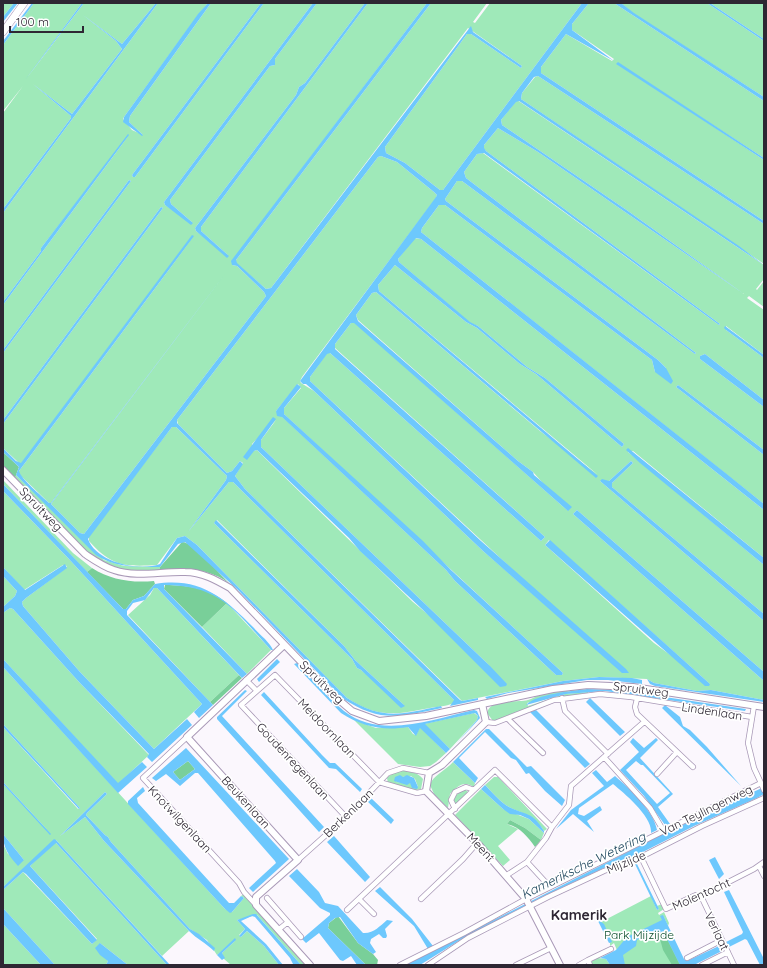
<svg xmlns="http://www.w3.org/2000/svg" width="767" height="968" font-family="Quicksand,sans-serif">
	<style>
		.green { fill: #9fe9b9; fill-rule: evenodd }
		.forest { fill: #79cf99 }
		.water { fill: #6dc8fd; fill-rule: evenodd }
		.lines { fill: none; stroke-linecap: round; stroke-linejoin: round }
		.street-casing { stroke: #a999b7; stroke-width: 6 }
		.secondary-casing { stroke: #a999b7; stroke-width: 8 }
		.primary-casing { stroke: #a999b7; stroke-width: 8 }
		.street { stroke: #fff; stroke-width: 4.5 }
		.secondary { stroke: #fff; stroke-width: 6 }
		.primary { stroke: #fff; stroke-width: 7 }
		.labels { text-anchor: middle; dominant-baseline: central; stroke-width: 3.5; stroke-linejoin: round; paint-order: stroke }
		.street-label { font-size: 12px; fill: #2e2733; stroke: #fff }
		.park-label { font-size: 12px; fill: #0a4e2c; stroke: #fff }
		.water-label { font-size: 13px; font-style: italic; fill: #22495f; stroke: #fff }
		.quarter-label { font-size: 14px; font-weight: bold; fill: #2e2733; stroke: #fff }
	</style>
	<rect width="100%" height="100%" fill="#fbf7fd"/>
	<!-- green -->
	<path class="green" d="M3 3H14L3 17Z
		M34 3H82L26 79 84 3H156L122 44 83 15 116 41 122 49 72 114 33 84 71 116V118L3 209V113L23 86 3 111V45Z
		M158 3H208L198 15 124 117 123 119 132 130 143 135 129 122 130 116 211 3H261L132 175 133 177H135L264 3H313L164 202 165 205 193 223 171 204 170 200 270 66 275 65V59L317 3H365L305 83 299 87 296 95 195 228 196 231 229 256 201 231V227L368 3H427L232 261V265L237 266 264 292 266 296 84 534 80 533 51 504 228 270 51 503H49L19 474V471L194 236 28 455 21 464 19 463 3 448V424L163 208 161 207 3 420V353L131 181 129 180 3 350V305L129 135 41 248V251L3 302V213Z
		M431 3H487L473 22 475 23 490 3H582L443 190H440L405 163 386 153 385 147 467 34H471L521 68 522 66 468 28 271 288 266 289 236 263V260Z
		M589 3H614L764 101V158L617 63 764 160V221L541 73V67L566 34 612 61 614 59 572 30V24Z
		M621 3H707L764 41V97L634 14Z
		M710 3H764V39Z
		M538 76 764 224V264L521 99 522 93 535 77Z
		M517 100 764 265V279L756 289 757 290 764 281V307L749 296 747 298 764 310V355L726 326V330L764 358V400L705 354 700 356V359L764 407V450L678 385 676 387 764 455V504L421 232 422 228 439 205H445L652 360 655 372 666 368 658 360 446 201 445 199 457 181H462L695 354 696 353 466 178 464 172 477 154 483 153 719 325 720 324 486 151 483 148 484 145 498 128 538 152 744 294 628 211 502 125 501 120Z
		M381 156 397 162 434 192 437 195 436 198 302 377 300 381 301 383 314 391 483 551 624 673 310 381V377L327 353H330L541 541 545 537 335 348V344L351 323 354 322 568 511 533 472 518 461 358 320 356 315 372 293 376 292 540 431 598 475 379 291 378 285 395 265 466 322 477 328 520 364 536 374 622 447 624 444 545 378 527 367 478 326 470 323 399 262 398 259 414 238 421 239 764 510V558L633 451 628 452 764 565V614L612 487V483L633 463 631 461 609 481H600L764 621V672L577 510 573 514 764 681V700L711 690 697 691 654 683 647 679 599 677 563 681 462 701 245 489 235 476 243 463 240 461 232 471 227 473 178 424 177 420 378 157ZM298 384 301 388 284 408V414C377 500 469 587 563 673L562 675H556L455 581 446 570 276 411ZM276 420 261 440V447L490 666 413 602 267 460 257 450 254 451 252 444ZM549 540 710 684 654 643 545 545Z
		M172 427H176L227 476 226 480 188 532 229 482H233L454 700V703C447 706 437 707 430 708 394 715 378 718 347 698L197 545 185 536 177 538 157 565C124 567 111 566 89 541V535ZM217 520 344 646 355 660 405 706 361 670 357 668 352 659 214 523Z
		M16 475 104 560 124 566 160 567V570C145 571 129 572 114 567 83 557 39 503 15 478Z
		M3 480 73 553 92 568 87 572 3 484Z
		M3 491 68 558 202 704 154 749 80 672 23 606 22 602 26 598 66 568 67 566 63 565 24 590 3 567Z
		M3 576 17 591 15 596 3 607Z
		M154 588H157L239 675 210 702 128 615 150 595Z
		M227 603 271 650 247 674 202 627Z
		M10 608 13 609 79 682 149 755 118 784 3 659V613Z
		M3 667 225 909 232 912 244 898 241 896 244 894 306 965H301L257 915 237 920 245 929 239 935 241 937 247 931 264 946 279 965H231L224 959 222 953 236 940 217 955 207 940 190 929 111 842 108 837 105 835 86 815 87 813 107 794 105 792 60 836 85 817 104 841 189 931 162 956 56 840 3 887V844L8 854 24 860 3 834V784L51 834 3 782V727L78 809 80 808 3 724Z
		M587 687V689C566 691 547 696 527 703L528 706 565 694 588 692V693C556 697 529 707 499 721H493L487 713C490 698 517 703 528 700 532 699 536 696 541 694 556 691 572 689 587 687Z
		M474 713 478 716 477 720 450 749 424 724Z
		M354 720 376 728 408 727 413 734 416 735 420 727 446 753 436 762 430 766 420 767 398 764Z
		M453 762 475 783 474 787C463 780 458 786 450 794L448 808 434 794 430 785C432 776 446 770 453 762Z
		M402 770C410 772 418 772 423 779L421 789 416 790 388 783 387 778 394 772ZM411 776 415 779 418 787 410 783 396 782 402 777Z
		M494 777H498L547 829 544 831C533 814 525 815 509 807 500 802 492 792 485 785Z
		M481 789 503 809 529 819 544 833 541 840 525 828 510 820 507 824 518 829 498 846 510 860 503 866 455 815Z
		M462 790H466L468 792 455 805 453 801 454 797Z
		M54 842 56 843 167 965H128L100 943 108 961 106 965H55L3 908V890L23 872 92 944 97 939 30 866Z
		M651 896 657 910 659 909 657 906 662 904 664 909 658 913 659 915 664 912 669 923 668 926 663 915 682 965H623L614 943 610 946V943L601 922Z
		M3 924 41 965H3Z
		M598 958 606 959 610 965H592V961Z"/>
	<!-- forest -->
	<path class="forest" d="M3 452 19 467 15 478 3 466Z
		M182 542C194 542 220 575 230 584 209 568 185 568 160 570V567Z
		M92 568C111 580 131 583 154 581L155 584 144 596 133 600 126 609H123L87 572Z
		M165 585C188 585 208 588 227 603L202 627 164 589Z
		M239 675 242 678 213 705 210 702Z
		M188 761 195 769 180 780 173 772Z
		M510 820 525 828 541 840 535 847C528 837 520 827 507 824Z
		M338 916 358 943 373 954 378 960 377 965H366L328 928 329 923Z
		M663 936 666 937 680 965H672L663 950 660 939Z"/>
	<!-- water -->
	<path class="water" d="M14 3H18L3 22V17Z
		M32 3H34L3 45V41Z
		M82 3H84L25 80Z
		M156 3H158L3 213V209L71 118V116L33 84 72 114 122 49 116 41 83 15 122 44Z
		M208 3H211L130 116 129 122 143 135 142 136 123 122 124 117 198 14Z
		M261 3H264L135 177H133L132 175Z
		M313 3H317L275 59V65L270 66 170 200 171 204 193 223 191 225 165 205 164 202Z
		M365 3H368L201 227V231L229 256 227 258 196 231 195 228 296 95 299 87 305 83Z
		M427 3H431L236 260 237 263 266 289 271 288 471 26 473 32 522 66 521 68 471 34H467L385 147 386 153 405 163 440 190H443L582 3H589L572 24V30L614 61 566 34 541 67V73L764 221V224L538 76 534 77 522 93 521 99 739 246 764 265 519 101 516 102 501 120 502 125 628 211 744 294 538 152 498 128 484 145V148L486 151 720 324 719 325 484 153 477 154 464 172 466 178 696 353 695 354 462 181H457L445 199 446 201 658 360 666 368 673 381 671 384 655 372 652 360 445 205H439L422 228 421 232 728 475 764 504V510L421 239 416 238 398 259 399 262 470 322 478 326 527 367 545 378 624 444 622 447 536 374 520 364 477 328 466 322 395 265 378 285 379 291 598 476 596 478 376 292 372 293 356 315 358 321 518 461 533 472 534 475 572 507 568 511 354 323H351L335 344V349L545 537 541 541 330 353 327 354 310 377V381L481 541 626 669 629 673H622L483 551 314 391 306 384H303L300 381 436 197 437 195 434 192 397 162 381 156 378 157 177 420V423L227 473 232 471 240 461 243 464 235 476 245 489 460 700 462 701 478 698V700L450 706 454 700 233 482H229L188 532 226 480 227 476 176 427H172L88 539C96 562 139 572 160 564L177 538 185 536 197 545 347 698C383 721 402 714 441 706L442 708C399 717 380 723 342 698L238 590 185 542 178 544 160 567C137 567 116 568 96 555L16 475 19 467 3 452V448L16 461 21 463 192 235 194 236 19 471C21 479 42 496 49 503H51L228 270 51 504 80 533 84 534 266 296 264 292 237 266 232 265 231 261Z
		M614 3H621L634 13 764 97V101Z
		M707 3H710L764 39V41Z
		M618 62 764 158V160L616 64Z
		M128 134 129 135 3 305V302L41 251V248Z
		M129 180 131 181 3 353V350Z
		M161 207 163 208 3 424V420Z
		M725 326 764 355V358L726 330 724 328Z
		M705 354 764 400V407L700 359V356Z
		M297 384 301 387 284 408V414L423 541 451 570 563 673 562 675H556L455 581 446 570 282 417 277 416 276 411Z
		M678 385 764 450V455L676 387Z
		M273 417 276 419 261 440V447L490 666 507 684 506 686 500 687 422 609 360 551 349 538 257 450 254 451 247 460 243 457Z
		M628 448 764 558V565L640 463 626 450Z
		M631 461 633 463 612 483V487L764 614V621L600 481 602 479 609 481Z
		M3 484 123 609H126L133 600 144 596 155 584C200 577 223 597 253 627 259 634 270 642 273 650H271C236 612 221 585 164 585V589L247 674 242 678 157 588H154L145 600 133 603 127 611V615L213 705 199 718 194 712 202 704 68 558 3 491Z
		M577 510 764 672V681L573 514Z
		M216 520 344 646 355 660 405 706 401 708 361 670 357 668 352 659 214 523Z
		M550 540 710 684 709 686H705L545 545Z
		M65 564 67 568 26 598 22 602 23 606 80 672 154 749 187 719 192 725 152 762 147 757 149 754 79 682 13 609 10 608 3 613V607L15 596 17 591 3 576V567L25 590Z
		M3 659 118 783 142 762 147 767 118 793 3 667Z
		M277 659 280 662 259 682 257 679Z
		M297 663C312 679 327 697 344 711 381 740 433 719 474 710L477 711 480 718 456 744 477 720 478 716 475 713 425 724 450 749 446 753 420 728 416 736 408 727C383 731 363 727 341 713L294 664Z
		M599 677 632 678 642 680V684L608 680H587L508 693 487 699 485 697 563 681Z
		M647 679 654 683 697 691 711 690 764 700V702L655 686 650 684Z
		M587 689 617 690 746 709 745 711 605 691 566 694 526 705C536 694 572 691 587 689Z
		M245 690 247 691 222 716 324 827 319 832 217 719V717Z
		M264 692 322 755 330 763H335L362 789 360 792 336 769 329 768 261 695Z
		M590 698 594 702 625 732 620 736 586 702Z
		M665 705 680 717 683 726 690 730 707 747 741 786 662 708Z
		M536 710 590 764 585 768 530 712Z
		M3 724 80 808 79 809 3 727Z
		M486 729H489L527 767 531 766 565 800 562 806 545 791 529 773 526 774 516 760 511 758 485 732 459 758 478 778 475 783 453 762Z
		M633 738 644 748 656 738 658 740 640 758 673 794 658 807 670 824 665 825 644 796 620 770 639 752 630 742ZM636 761 641 765H643L670 793 657 804 626 770Z
		M186 748 289 859 253 892 249 888 276 863 275 861 198 773H195L180 786 166 774 156 781 152 778ZM188 761 195 769 180 780 173 772Z
		M596 770 607 782 615 776C629 788 654 811 657 830L651 833C653 817 624 793 613 784L579 808 578 814 584 816 600 806 602 810 587 821 594 832 573 814 556 829 571 810 604 786 592 773Z
		M400 775 403 777 407 775 414 778 418 787 417 789 412 788 410 783 407 785 394 781 395 777Z
		M3 782 51 834 50 835 3 784Z
		M485 785C492 792 500 802 509 807 527 816 532 811 544 831V833L529 819 520 815 510 814 503 809 481 789Z
		M143 787 145 791 137 798 138 803 229 903H234L241 896 244 898 232 912 230 913 225 909 128 804V801Z
		M764 787V794L757 798 694 826 633 857 606 867 542 897 465 937 420 965H405L663 834Z
		M105 792 107 794 87 813 86 815 105 835 108 837 111 842 190 929 199 934 215 948 214 951C206 943 197 939 189 931L104 841 85 817 60 836Z
		M371 798 394 820 391 824 367 801Z
		M3 834 24 860 18 866C9 856 3 848 3 834Z
		M334 836 370 877 365 882 327 842Z
		M54 839 56 840 170 965H167L56 843 30 866 97 940 92 944 26 874 23 872 3 890V887Z
		M715 857 724 874 719 879 709 860Z
		M635 864H637L659 909 657 910Z
		M297 869 319 892 325 903 338 906 363 933C373 934 380 926 387 920L393 921 385 929 387 936 386 938H383L379 934 371 939 370 943 376 952 373 954 358 943 340 917 335 918 329 923 328 928 366 965H357L351 956 343 961 340 960 319 933 306 943 302 939 330 915V913L320 908 289 876Z
		M380 887 412 919 433 946 428 949 414 926 375 891Z
		M729 890 764 959V965H760L747 940 745 939 729 947 726 942 742 934 743 932 724 892Z
		M3 908 55 965H41L3 924Z
		M253 914H256L301 965 293 964 290 958 255 917 252 916 241 921 266 944 283 965H279L264 946 247 931 241 937 239 936 245 929 237 920Z
		M663 915 684 959 687 961 721 945 724 950 694 965H680L666 937 663 936 660 939C652 930 646 935 637 940L636 946 623 955 625 965H610L606 959 600 958 616 950 627 937 662 920 660 916Z
		M597 919 604 924 612 942 609 943Z
		M235 938 236 940 222 953 225 958 222 960 217 955Z
		M100 943 128 965H106L108 961 100 955 95 948Z"/>
	<g class="lines">
		<defs>
			<path id="street" d="M246 680 256 690
				M562 698 565 711 608 754
				M637 699 635 707 637 714 693 767
				M508 719 543 753
				M486 722 495 723 554 700 600 694 631 697 752 717
				M187 737 143 778 239 883 244 892 256 905
				M604 757 650 808 663 830
				M657 774 677 752
				M761 783 764 790
				M455 809 451 800 455 792 466 787 474 790
				M346 817 241 705 275 675 379 782 417 793 426 791
				M641 857 666 909 696 895 701 896 754 869 764 862
				M298 860 346 817 388 773 403 768 429 773
				M527 862 550 887
				M759 866 764 876
				M507 875 527 862 546 838 552 827 569 805 571 786 644 722
				M701 896 734 965
				M267 898 301 937
				M359 899 374 914
				M421 899 463 859 477 843
				M347 910 495 770 552 827
				M278 930 288 922
				M687 958 722 940
				M588 960 611 949
				M400 965 464 933 526 899 761 783 754 768 748 743 754 706
				M428 965 468 938 548 897 604 871 641 857 702 826 764 798
				M516 965 551 948
				M579 965 588 960 590 965
				M702 965 728 952"/>
			<path id="secondary" d="M3 470 85 554C94 560 104 567 114 570 137 578 162 571 185 572 202 572 216 580 230 588L332 694 352 711 379 721 426 716 553 689 588 685 633 687 764 707
				M284 645 187 737 298 860 256 897V905L310 965
				M482 704 486 722 442 765 429 773 426 791 479 845 526 899 560 965"/>
			<path id="primary" d="M3 32 24 3"/>
		</defs>
		<!-- street casing -->
		<use href="#street" class="street-casing"/>
		<!-- secondary casing -->
		<use href="#secondary" class="secondary-casing"/>
		<!-- primary casing -->
		<use href="#primary" class="primary-casing"/>
		<!-- street -->
		<use href="#street" class="street"/>
		<!-- secondary -->
		<use href="#secondary" class="secondary"/>
		<!-- primary -->
		<use href="#primary" class="primary"/>
	</g>
	<g class="labels">
		<!-- street labels -->
		<g class="street-label">
			<text transform="translate(41 509) rotate(46)">Spruitweg</text>
			<text transform="translate(322 682) rotate(44)">Spruitweg</text>
			<text transform="translate(641 689) rotate(7)">Spruitweg</text>
			<text transform="translate(712 711) rotate(9)">Lindenlaan</text>
			<text transform="translate(327 728) rotate(46)">Meidoornlaan</text>
			<text transform="translate(293 761) rotate(47)">Goudenregenlaan</text>
			<text transform="translate(246 802) rotate(48)">Beukenlaan</text>
			<text transform="translate(706 810) rotate(-26)">Van Teylingenweg</text>
			<text transform="translate(348 813) rotate(-44)">Berkenlaan</text>
			<text transform="translate(180 819) rotate(47)">Knotwilgenlaan</text>
			<text transform="translate(481 847) rotate(47)">Meent</text>
			<text transform="translate(626 862) rotate(-23)">Mijzijde</text>
			<text transform="translate(701 894) rotate(-24)">Molentocht</text>
			<text transform="translate(717 931) rotate(64)">Verlaat</text>
		</g>
		<!-- park labels -->
		<g class="park-label">
			<text x="639" y="934">Park Mijzijde</text>
		</g>
		<!-- water labels -->
		<g class="water-label">
			<text transform="translate(583 865) rotate(-26)">Kameriksche Wetering</text>
		</g>
		<!-- quarter labels -->
		<g class="quarter-label">
			<text x="579" y="915">Kamerik</text>
		</g>
	</g>
	<!-- border -->
	<rect width="767" height="968" fill="none" stroke="#2e2733" stroke-width="8"/>
	<!-- scale -->
	<path d="M10 26v6h73v-6" fill="none" stroke="#2e2733" stroke-width="2"/>
	<text x="16" y="26" font-size="12" fill="#2e2733" stroke="#ffffff" stroke-width="3" paint-order="stroke">100 m</text>
</svg>
